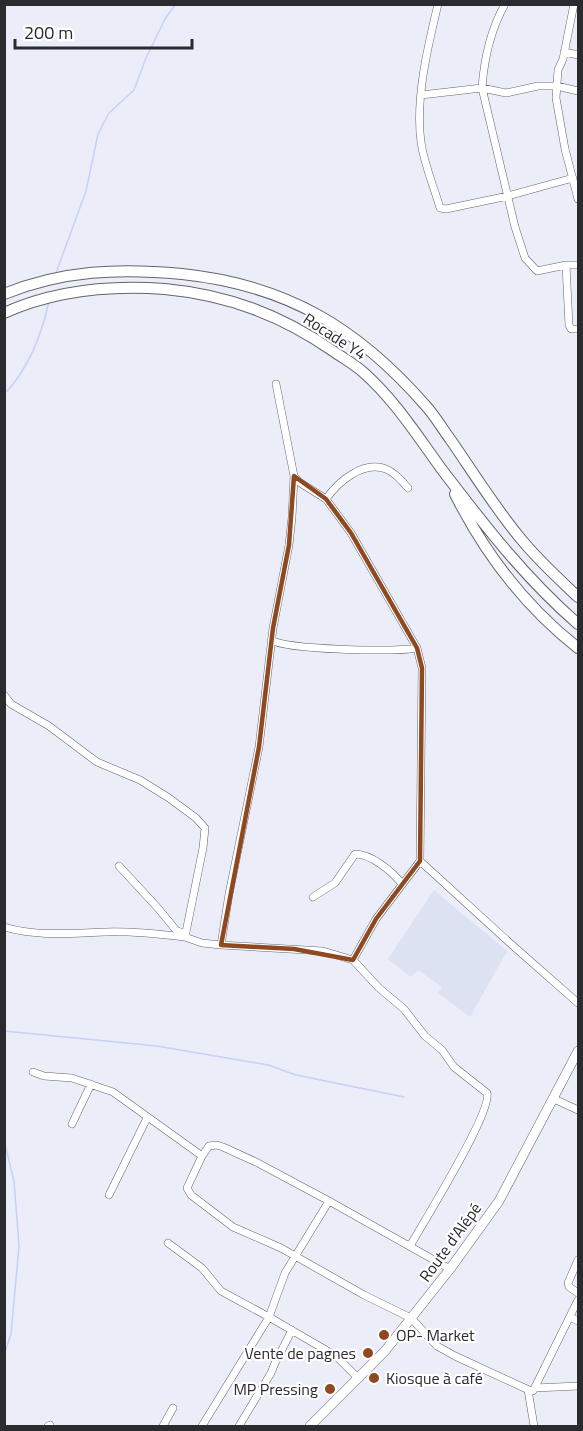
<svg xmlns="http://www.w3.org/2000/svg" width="583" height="1431" font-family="'Titillium Web',sans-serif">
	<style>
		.built { fill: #dde2f2 }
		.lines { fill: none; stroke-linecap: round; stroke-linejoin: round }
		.stream { stroke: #c5d1f8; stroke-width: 1.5 }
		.minor-casing { stroke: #62656d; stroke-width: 8 }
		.major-casing { stroke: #62656d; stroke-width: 10 }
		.highway-casing { stroke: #62656d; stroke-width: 12 }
		.minor { stroke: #fff; stroke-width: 7 }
		.major { stroke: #fff; stroke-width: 9 }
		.highway { stroke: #fff; stroke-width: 10 }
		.marked { fill: none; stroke: #8e4920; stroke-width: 4.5; stroke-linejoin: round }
		.poi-dot { fill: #8e4920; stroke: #fff; stroke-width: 2 }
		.labels { text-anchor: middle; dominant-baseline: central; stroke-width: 4.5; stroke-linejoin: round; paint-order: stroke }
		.street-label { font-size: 16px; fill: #2a2b2f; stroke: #fff }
		.poi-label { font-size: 16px; fill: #2a2b2f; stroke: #fff; text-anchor: start }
	</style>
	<rect width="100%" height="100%" fill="#ebeef8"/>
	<!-- built -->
	<path class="built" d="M434 890 507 951 470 1017 438 993 442 987 418 970 411 977 388 959Z"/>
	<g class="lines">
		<!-- stream -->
		<path class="stream" d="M56 273 86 191 98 134 109 113 134 90 146 58 165 19 176 4
			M4 394C28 371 42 333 49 301
			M4 1031 157 1046 268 1065 296 1075 404 1097
			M4 1140 14 1181 19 1246 11 1334 4 1355"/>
		<defs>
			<path id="minor" d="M438 4C428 46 415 99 421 142 424 164 434 187 440 208L446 209 508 196 573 178
				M505 4C491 29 484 60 482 88L515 227 525 258 537 271 566 265H578
				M574 4 563 59 558 70 556 98 565 149 578 199
				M564 52 578 55
				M421 95 482 88 506 93 538 86H557L578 91
				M566 265 569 325 571 329H578
				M294 476 299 482 326 499 351 533 417 648 422 668 420 861 511 944 578 1003
				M326 499C338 482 363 460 386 469 394 472 403 482 408 488
				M271 640C288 650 395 652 417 648
				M4 695 11 704 49 726 97 762 140 780 169 798 196 818 205 828 203 848 185 937 202 943 221 945 323 951 353 960 379 988 404 1009 425 1036 442 1050 454 1067 487 1093C493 1111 423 1223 410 1246
				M119 866 157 907 176 930 186 935
				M313 897 335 883 355 854C371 854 392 871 402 884
				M4 927C38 937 72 933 106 932 133 931 159 934 185 937
				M221 945 229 894 259 747 273 628 289 545 292 517 294 476 276 384
				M353 960 376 919 420 861
				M33 1072 44 1076 72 1078 113 1092 202 1156
				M554 1099 578 1110
				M72 1124 91 1084
				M109 1195 147 1118
				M329 1201 285 1273 269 1317 336 1356 359 1379
				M168 1243 202 1268 221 1291 269 1317 202 1426
				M578 1260 568 1283 569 1287 578 1293
				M450 1269 329 1201 256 1162 223 1147 217 1145 209 1146 202 1156 187 1188 191 1195 233 1227 281 1248 364 1295 411 1318 437 1346 455 1356 531 1391H533L578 1300
				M570 1317 578 1321
				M535 1388 578 1386
				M528 1390 534 1426
				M48 1426 50 1425
				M163 1426 173 1408
				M239 1426 271 1373 275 1363 292 1330"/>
			<path id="major" d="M310 1426 385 1351 450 1269 499 1201 578 1051"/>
			<path id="highway" d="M4 294C63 270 120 268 182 274 287 285 358 328 426 406 435 416 442 428 450 439 473 472 495 508 521 539 538 560 559 579 578 597
				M4 313C55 290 110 285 165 289 228 295 281 315 333 351 343 358 354 364 363 372 395 400 418 437 443 471 485 526 526 579 578 624
				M455 494C485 554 526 607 578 648"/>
		</defs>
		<!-- minor casing -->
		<use href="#minor" class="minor-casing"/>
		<!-- major casing -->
		<use href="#major" class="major-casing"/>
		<!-- highway casing -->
		<use href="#highway" class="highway-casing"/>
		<!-- minor -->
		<use href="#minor" class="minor"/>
		<!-- major -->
		<use href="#major" class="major"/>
		<!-- highway -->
		<use href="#highway" class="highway"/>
	</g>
	<!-- marked area -->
	<path class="marked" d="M294 476 326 499 351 533 417 648 422 668 420 861 376 919 353 960 294 949 221 945 259 747 273 628 289 545Z"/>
	<!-- markers -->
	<g class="poi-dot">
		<circle cx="384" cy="1335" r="6"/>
		<circle cx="368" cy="1353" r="6"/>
		<circle cx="374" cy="1378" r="6"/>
		<circle cx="330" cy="1389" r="6"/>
	</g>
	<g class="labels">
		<!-- street labels -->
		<g class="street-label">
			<text transform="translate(335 336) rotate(33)">Rocade Y4</text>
			<text transform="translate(450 1242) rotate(-54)">Route d'Alépé</text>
		</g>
		<!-- poi labels -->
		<g class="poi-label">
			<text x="396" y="1335">OP- Market</text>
			<text x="356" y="1353" text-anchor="end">Vente de pagnes</text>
			<text x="386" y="1378">Kiosque à café</text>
			<text x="318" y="1389" text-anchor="end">MP Pressing</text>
		</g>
	</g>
	<!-- border -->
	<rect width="583" height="1431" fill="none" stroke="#2a2b2f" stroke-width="12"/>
	<!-- scale -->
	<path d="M15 39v9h177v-9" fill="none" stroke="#2a2b2f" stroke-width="3"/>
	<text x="24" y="39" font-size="18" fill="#2a2b2f" stroke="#ffffff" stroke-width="4.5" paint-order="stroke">200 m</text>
</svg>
